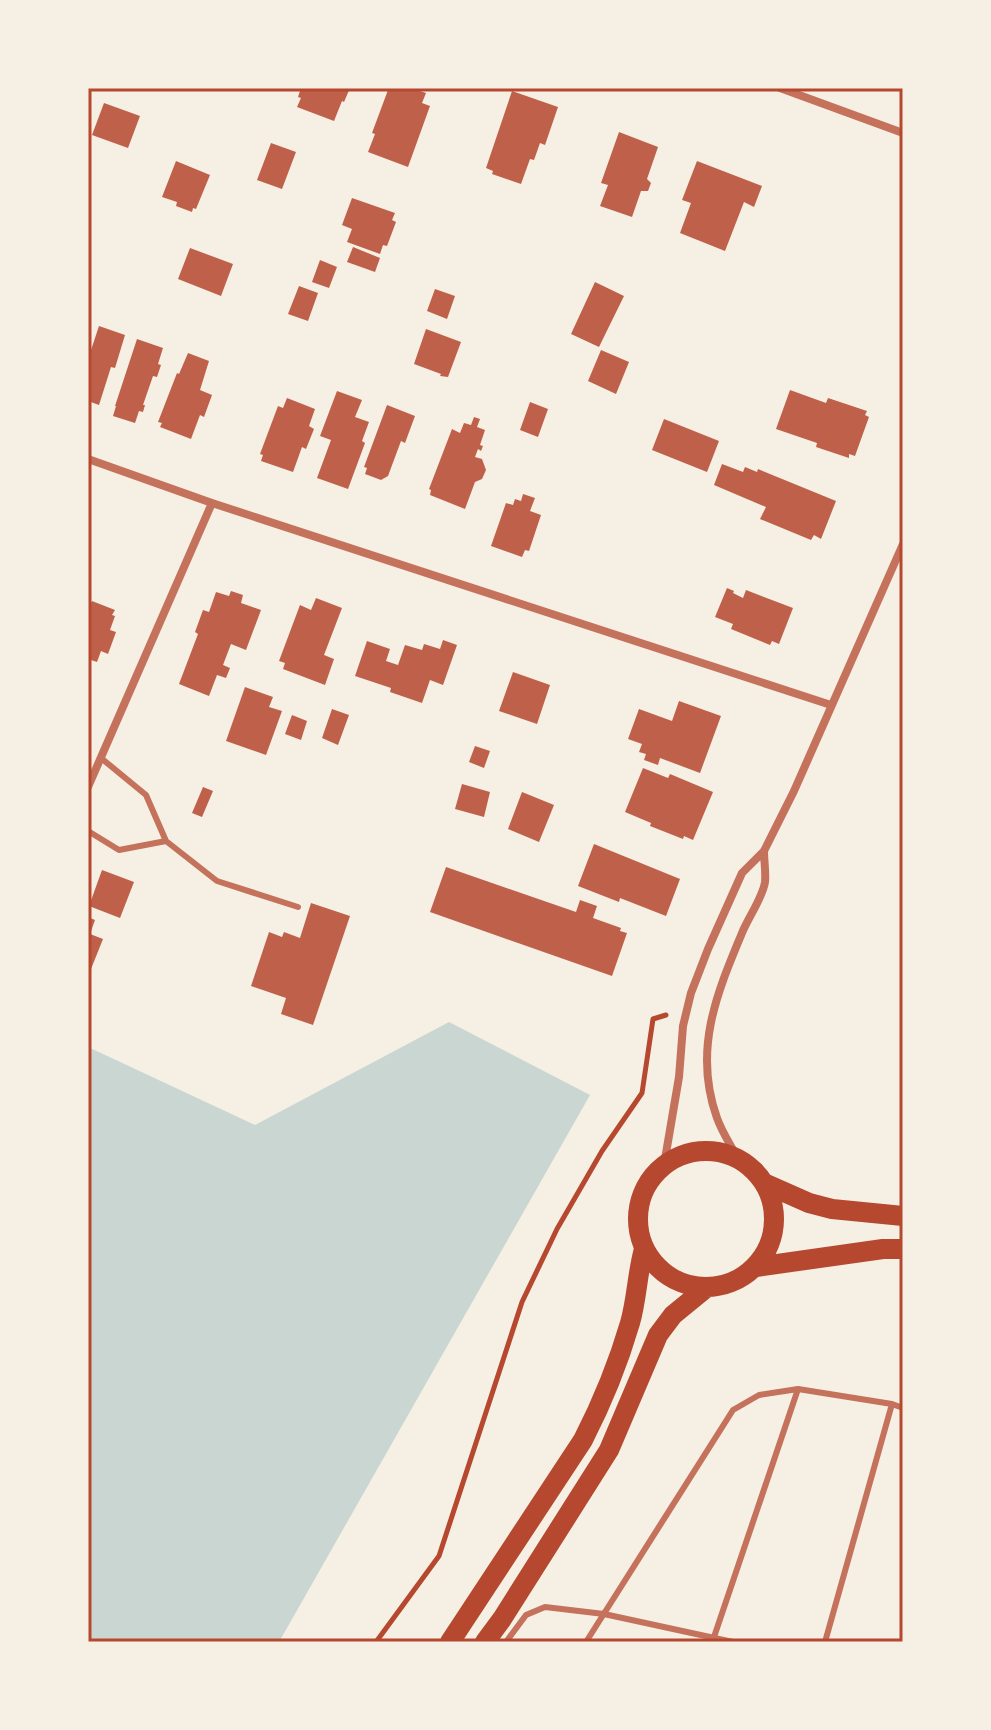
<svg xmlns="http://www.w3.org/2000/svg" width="991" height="1730" font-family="Commissioner,sans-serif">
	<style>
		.water { fill: #c9d6d2 }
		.building { fill: #bf614a }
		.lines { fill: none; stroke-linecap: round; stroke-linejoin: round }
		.path { stroke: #b5482f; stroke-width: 5 }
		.service { stroke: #c5725c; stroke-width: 6 }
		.minor { stroke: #c5725c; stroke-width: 8 }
		.primary { stroke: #b5482f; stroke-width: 20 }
		.neatline { fill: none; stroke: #b5482f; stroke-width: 3 }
	</style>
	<rect width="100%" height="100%" fill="#f6efe4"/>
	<!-- water -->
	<path class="water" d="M449 1022 590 1095 279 1642H88V1047L255 1125Z"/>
	<!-- building -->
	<path class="building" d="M301 88H350L344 102 342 101 334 121 297 107 301 98 298 97Z
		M392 88H411L426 93 422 103 430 106 408 167 368 152 375 134 372 133 388 90 391 91Z
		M512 91 558 107 545 145 540 143 534 160 530 159 521 184 492 174 493 171 486 168Z
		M104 103 140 116 128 148 92 135Z
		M619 132 658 147 647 179 651 183 648 191H641L632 217 600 206 608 185 601 183Z
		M271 143 296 152 282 189 257 180Z
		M176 161 210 175 196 209 193 208 192 212 176 206 177 202 162 197Z
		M697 161 762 186 754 207 744 202 725 251 680 233 691 203 682 200Z
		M352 198 395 213 392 220 396 222 387 246 383 245 380 254 347 242 352 229 342 225Z
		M353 247 380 258 375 272 347 262Z
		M190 248 233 264 221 296 178 279Z
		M320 260 337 267 329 288 312 282Z
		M595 282 624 296 599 347 571 334Z
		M299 286 318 293 308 321 288 314Z
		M435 289 455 296 447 319 427 311Z
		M99 326 125 335 115 368 111 367 99 405 88 401V359Z
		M426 329 461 342 448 377 440 376 441 374 414 364Z
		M137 339 163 348 158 364 161 365 157 377 153 376 143 405H145L143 412 139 411 135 423 113 416 116 406H115Z
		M601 350 629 362 616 394 588 381Z
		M188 353 209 361 200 390 212 395 204 417 200 415 191 439 160 427 162 423 158 422 177 373 179 374Z
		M790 390 826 403 828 398 867 411 865 415 869 417 855 456 849 454V458L816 447 817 443 776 429Z
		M337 391 362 400 355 417 369 422 362 441 365 443 348 489 317 478 331 440 320 436Z
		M287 398 315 409 309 426 314 429 306 449 302 447 293 472 261 461 263 455 260 454 278 406 283 408Z
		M530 402 548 409 538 437 520 430Z
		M387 405 415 416 405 443 401 441 388 476 381 480 365 474 367 468 364 467Z
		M474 417 480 419 477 427 485 430 480 445 483 446 481 451 478 449 475 457 482 459 486 470 482 479 475 482 465 509 430 495 431 490 429 489 452 429 460 433 464 423 471 425Z
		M664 419 719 441 707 472 652 450Z
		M722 464 743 472 745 467 757 472 758 469 836 501 821 539 814 535 811 540 760 519 766 507 714 485Z
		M523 494 535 498 530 511 541 515 529 551 525 550 522 557 491 546 506 503 513 505 515 499 521 501Z
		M727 588 734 591 733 593 743 598 746 590 793 608 779 644 772 641 770 645 731 629 733 624 715 617Z
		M231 591 243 595 241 603 261 610 246 650 231 644 223 665 230 668 226 678 217 675 209 696 179 684 198 634 195 632 203 610 209 612 216 592 229 596Z
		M316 598 342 608 324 655 334 659 325 685 283 669 285 663 279 661 300 605 311 610Z
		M92 601 115 610 112 615 115 616 110 630 116 632 108 654 101 651 97 662 88 659V606L89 607Z
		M443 640 457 645 443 685 430 680 422 703 390 692 391 688 355 676 367 641 390 649 386 661 398 665 405 645 422 650 424 644 440 649Z
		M513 672 550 685 537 724 499 711Z
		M245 687 273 697 269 707 282 711 266 755 226 741Z
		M679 701 721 716 700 773 660 758 658 765 644 760 646 754 639 752 642 744 628 739 639 709 672 721Z
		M332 709 349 715 338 745 322 738Z
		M292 715 307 721 301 740 285 734Z
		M475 746 490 751 484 768 469 762Z
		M643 768 668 778 670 774 713 792 693 840 684 836 683 839 650 826 651 823 625 812Z
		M462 784 490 792 484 817 455 809Z
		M203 787 213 791 202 817 192 813Z
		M522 792 554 805 539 842 508 829Z
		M594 844 680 879 666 916 620 898 619 902 578 886Z
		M446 867 576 912 580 900 597 906 593 918 621 928 620 931 627 933 612 976 430 912Z
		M102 870 134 882 120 918 89 906Z
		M311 903 350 916 313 1025 281 1014 286 998 251 986 269 932 282 937 284 932 300 938Z
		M88 917 95 920 90 934 103 939 91 969 88 968Z"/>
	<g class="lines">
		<!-- path -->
		<path class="path" d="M376 1642 439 1556 522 1302 557 1229 602 1151 642 1093 653 1019 666 1015"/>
		<!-- service -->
		<path class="service" d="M101 758 146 795 166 841 217 881 298 907
			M88 831 119 850 166 841
			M714 1637 798 1389
			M506 1642 526 1615 545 1607 604 1614 733 1642
			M586 1642 733 1410 759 1395 798 1389 892 1404 903 1408
			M825 1642 892 1404"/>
		<!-- minor -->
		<path class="minor" d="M780 88 903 133
			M88 459 212 503 831 705
			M88 787 212 503
			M737 1157C730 1144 722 1132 717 1118 693 1051 716 995 742 933 748 918 763 897 765 882 766 872 764 861 764 851
			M664 1165 679 1077 683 1026 691 993 708 949 742 873 764 851 794 791 903 544"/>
		<!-- primary -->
		<path class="primary" d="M638 1219a68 68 0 1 1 136 0a68 68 0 1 1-136 0Z
			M766 1184 809 1203 832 1209 903 1216
			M756 1267 883 1249H903
			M450 1642 583 1440C602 1403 618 1364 630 1323 637 1299 637 1274 644 1249
			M485 1642 502 1619 609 1450 658 1335 673 1315 706 1288"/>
	</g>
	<!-- border -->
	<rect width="991" height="1730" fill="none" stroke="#f6efe4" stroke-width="180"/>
	<rect x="90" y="90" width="811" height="1550" class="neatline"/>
</svg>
